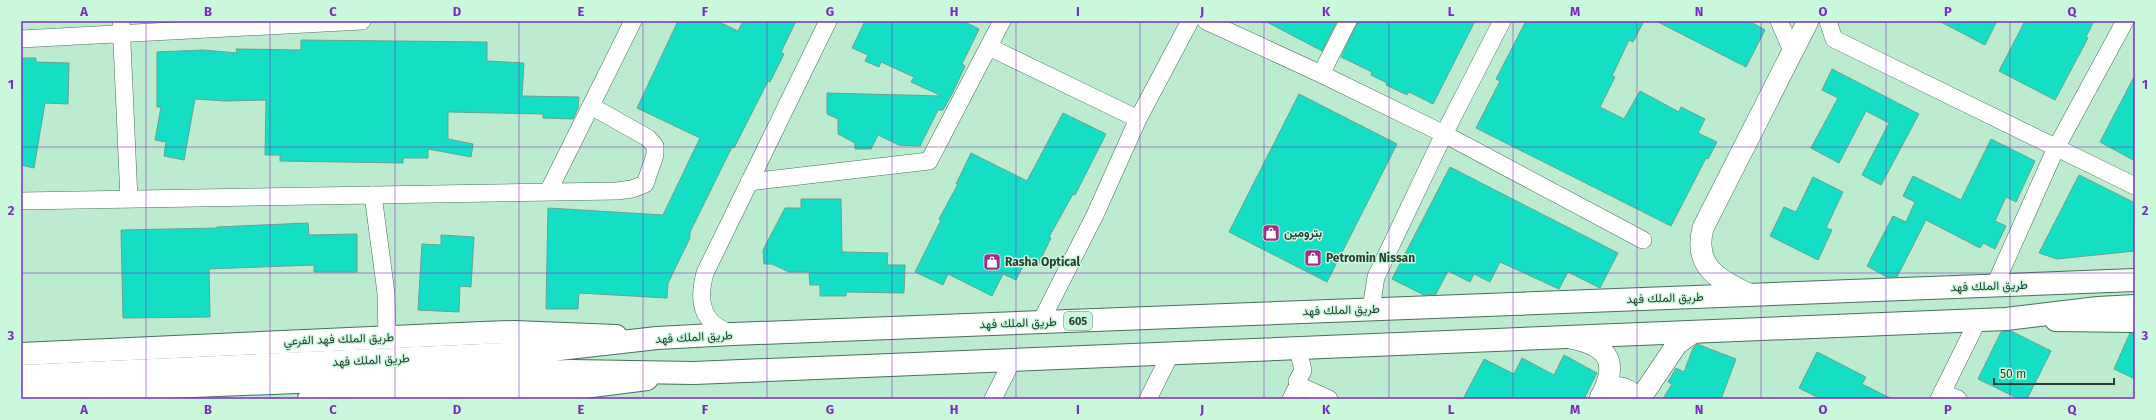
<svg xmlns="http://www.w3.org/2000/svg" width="2156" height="420" font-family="'Fira Sans',Vazirmatn,sans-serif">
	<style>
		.building { fill: #14dec3; stroke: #6aa195 }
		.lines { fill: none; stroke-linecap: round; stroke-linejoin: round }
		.minor-casing { stroke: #46715a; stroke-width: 18 }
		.tertiary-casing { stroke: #46715a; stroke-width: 22 }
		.secondary-casing { stroke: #46715a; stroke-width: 24 }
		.motorway-casing { stroke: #46715a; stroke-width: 24 }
		.minor { stroke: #fff; stroke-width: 17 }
		.tertiary { stroke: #fff; stroke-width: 21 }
		.secondary { stroke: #fff; stroke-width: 22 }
		.motorway { stroke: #fff; stroke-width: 22 }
		.grid { fill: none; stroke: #7b2cbf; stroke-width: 1; stroke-opacity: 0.55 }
		.labels { text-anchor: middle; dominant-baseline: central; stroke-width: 3; stroke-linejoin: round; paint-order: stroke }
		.shield { fill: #c9f8dd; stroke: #5a7565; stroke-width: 1 }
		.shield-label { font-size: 11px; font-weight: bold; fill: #2a3d32 }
		.poi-label { font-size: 12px; font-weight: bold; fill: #2a3d32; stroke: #c9f8dd; text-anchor: start }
		.street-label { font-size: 12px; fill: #2a3d32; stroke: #c9f8dd }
		.neatline { fill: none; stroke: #7b2cbf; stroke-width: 1.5 }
		.grid-label { font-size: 13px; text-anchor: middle; font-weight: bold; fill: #7b2cbf }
	</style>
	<rect width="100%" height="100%" fill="#bcebd0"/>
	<!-- building -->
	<path class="building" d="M678 21H717L738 31 743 21H796L781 52 784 54 770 82 768 81 734 148 732 147 690 232V238L668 283 667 298 579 293 578 309H546L548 208 663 215 700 138 637 108Z
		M865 21H963L979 29 962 64 965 66 952 94 943 110H938L920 146 899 145 878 135 871 149H855V143L838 134V119L827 114V93L942 96 911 82 914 77 881 62 879 67 865 61 868 55 852 48Z
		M1265 21H1337L1322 51Z
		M1358 21H1475L1433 104 1409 92 1407 95 1386 85 1387 83 1371 75 1372 72 1341 57Z
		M1526 21H1644L1633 42 1629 40 1612 76 1615 77 1600 107 1624 119 1640 91 1679 112 1681 107 1705 119 1698 133 1717 142 1708 159 1706 158 1671 226 1476 128 1500 81 1496 79Z
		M1656 21H1749L1765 30 1746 67Z
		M1939 21H1997L1985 45Z
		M2025 21H2094L2086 37 2088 38 2055 100 1999 71Z
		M301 40 487 42V61L524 63 522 96 579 97 578 108 573 119 543 118V114L448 112V139L473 144 471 157 428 149V158H403V163L280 161V155H265L266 100 226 101 195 99 184 160 164 156 166 142 155 140 161 107H157V52L203 50 237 53 236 49 301 50Z
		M21 58H36V62L69 63 68 104 45 103 34 168 21 165Z
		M1832 69 1919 114 1881 185 1862 175 1889 123 1866 111 1839 163 1811 148 1838 98 1822 90Z
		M2135 75V161L2100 142Z
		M1299 94 1397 144 1327 282 1229 232Z
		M1063 113 1106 134 1075 195 1073 194 1049 237 1051 238 1038 265 1026 260 1016 280 1003 274 992 296 948 274 943 285 915 272 941 220 939 219 958 184H956L971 153 1027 181Z
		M1991 139 2035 161 2016 202 2006 197 1995 221 2006 226 1995 249 1983 243 1980 248 1926 220 1897 277H1887L1867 266 1893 216 1906 222 1915 202 1903 196 1913 176 1961 200Z
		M1450 167 1618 253 1600 288 1568 272 1559 289 1500 262 1490 282 1474 274 1470 282 1448 271 1436 294 1424 295 1392 279Z
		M2079 175 2135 203V251L2057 259 2039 253Z
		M1813 177 1843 192 1826 228 1832 230 1818 260 1770 236 1784 207 1796 212Z
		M801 199H841L842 252 888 253 887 265H905L904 293 846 292V296H820V285H810L809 272H789L772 264H764L763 250 785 208H801Z
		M308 223 309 235 357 234V272H314V265L209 269 210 317 123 318 121 230 217 228V227Z
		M441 235 474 237 471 287 460 286 459 312 418 310 422 244 441 245Z
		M2011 331 2051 351 2027 399H2019L1978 379 2001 332Z
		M2130 333H2135V379L2114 369Z
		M1697 344 1736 359 1721 399H1663L1672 384 1668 382 1676 368 1684 372 1693 348Z
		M1817 352 1866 377 1862 384 1892 399H1821L1799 388Z
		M1564 355 1597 373 1584 399H1463L1484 359 1514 374 1522 358 1554 375Z"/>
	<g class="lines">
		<defs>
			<path id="minor" d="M121 21 129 199
				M1206 21 1321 74 1444 134 1643 240
				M1779 21 1792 51
				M1828 21 1834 39 2135 186
				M21 39 362 21
				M989 47 1138 119
				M1321 74 1348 21
				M749 182 929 161 1002 21
				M548 192 633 21
				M373 195 386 293 387 337
				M21 201 617 191 632 189 645 184 655 155V146L648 138 591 106
				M1994 287 2056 148 2125 21
				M1371 309 1376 277 1444 134 1502 21
				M1040 323 1095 215 1138 119 1190 21
				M733 334C702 324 697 303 705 273L828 21
				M1298 385 1329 399
				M1942 392 1958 399
				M993 399 1012 361
				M1148 399 1171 353
				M1291 399 1298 385 1297 381 1303 371 1298 348
				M1939 399 1978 320"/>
			<path id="tertiary" d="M1749 294C1718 280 1693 266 1703 228L1808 21
				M1570 338C1611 346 1619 363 1600 399
				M1601 396C1611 387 1617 385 1629 391L1633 399
				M1640 399 1677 344 1694 332"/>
			<path id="secondary" d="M2056 320 2135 321
				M21 354 482 333 514 332 616 336
				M309 399 576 388 647 379"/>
			<path id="motorway" d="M21 376 524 353 657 338 733 334 2135 280
				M21 393 570 371 694 373 2006 319 2098 308 2135 306"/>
		</defs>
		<!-- minor casing -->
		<use href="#minor" class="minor-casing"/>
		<!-- tertiary casing -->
		<use href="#tertiary" class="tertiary-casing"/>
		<!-- secondary casing -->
		<use href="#secondary" class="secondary-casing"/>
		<!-- motorway casing -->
		<use href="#motorway" class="motorway-casing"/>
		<!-- minor -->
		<use href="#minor" class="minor"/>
		<!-- tertiary -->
		<use href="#tertiary" class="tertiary"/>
		<!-- secondary -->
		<use href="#secondary" class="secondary"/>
		<!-- motorway -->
		<use href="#motorway" class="motorway"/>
	</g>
	<!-- grid -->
	<path class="grid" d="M146 21V399M270 21V399M395 21V399M519 21V399M643 21V399M767 21V399M892 21V399M1016 21V399M1140 21V399M1264 21V399M1389 21V399M1513 21V399M1637 21V399M1761 21V399M1886 21V399M2010 21V399M21 147H2135M21 273H2135"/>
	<!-- icons -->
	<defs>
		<symbol id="shop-square" viewBox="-11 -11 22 22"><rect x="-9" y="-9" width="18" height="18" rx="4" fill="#a42e87" stroke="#c9f8dd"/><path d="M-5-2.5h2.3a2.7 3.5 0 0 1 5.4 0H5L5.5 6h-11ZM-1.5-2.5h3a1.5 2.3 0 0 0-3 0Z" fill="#fff"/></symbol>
	</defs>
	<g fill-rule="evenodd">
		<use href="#shop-square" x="1261" y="223" width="20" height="20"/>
		<use href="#shop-square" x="1303" y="248" width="20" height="20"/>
		<use href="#shop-square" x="982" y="252" width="20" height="20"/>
	</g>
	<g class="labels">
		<!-- shield labels -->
		<rect class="shield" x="1064" y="312" width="28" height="18" rx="3"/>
		<g class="shield-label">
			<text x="1078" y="321">605</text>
		</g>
		<!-- poi labels -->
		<g class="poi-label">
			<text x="1284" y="233">بترومين</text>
			<text x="1326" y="258">Petromin Nissan</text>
			<text x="1005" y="262">Rasha Optical</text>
		</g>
		<!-- street labels -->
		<g class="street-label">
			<text transform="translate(1989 286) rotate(-2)">طريق الملك فهد</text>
			<text transform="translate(1665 298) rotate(-2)">طريق الملك فهد</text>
			<text transform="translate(1341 310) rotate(-2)">طريق الملك فهد</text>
			<text transform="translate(1018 323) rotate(-2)">طريق الملك فهد</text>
			<text transform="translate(694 337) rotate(-3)">طريق الملك فهد</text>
			<text transform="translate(339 339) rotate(-2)">طريق الملك فهد الفرعي</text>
			<text transform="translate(371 360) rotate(-3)">طريق الملك فهد</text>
		</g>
	</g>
	<!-- border -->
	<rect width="2156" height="420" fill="none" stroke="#c9f8dd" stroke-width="44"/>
	<!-- scale -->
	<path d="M1994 378v6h120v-6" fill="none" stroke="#2a3d32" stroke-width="2"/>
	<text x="2000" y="378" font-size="12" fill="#2a3d32" stroke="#c9f8dd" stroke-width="3" paint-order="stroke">50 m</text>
	<rect x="22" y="22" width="2112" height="376" class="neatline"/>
	<g class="grid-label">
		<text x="84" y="16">A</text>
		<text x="208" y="16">B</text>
		<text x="333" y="16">C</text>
		<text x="457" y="16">D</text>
		<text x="581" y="16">E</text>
		<text x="705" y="16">F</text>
		<text x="830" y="16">G</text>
		<text x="954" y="16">H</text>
		<text x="1078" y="16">I</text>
		<text x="1202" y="16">J</text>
		<text x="1326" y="16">K</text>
		<text x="1451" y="16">L</text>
		<text x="1575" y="16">M</text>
		<text x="1699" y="16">N</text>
		<text x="1823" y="16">O</text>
		<text x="1948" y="16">P</text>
		<text x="2072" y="16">Q</text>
		<text x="11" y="89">1</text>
		<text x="2145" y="89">1</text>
		<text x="11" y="215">2</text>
		<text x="2145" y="215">2</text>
		<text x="11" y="340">3</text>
		<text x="2145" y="340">3</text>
		<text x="84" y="414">A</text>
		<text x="208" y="414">B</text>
		<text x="333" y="414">C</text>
		<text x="457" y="414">D</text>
		<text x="581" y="414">E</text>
		<text x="705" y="414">F</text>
		<text x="830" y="414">G</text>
		<text x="954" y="414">H</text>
		<text x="1078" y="414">I</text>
		<text x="1202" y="414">J</text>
		<text x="1326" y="414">K</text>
		<text x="1451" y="414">L</text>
		<text x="1575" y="414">M</text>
		<text x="1699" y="414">N</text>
		<text x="1823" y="414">O</text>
		<text x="1948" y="414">P</text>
		<text x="2072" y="414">Q</text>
	</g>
</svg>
